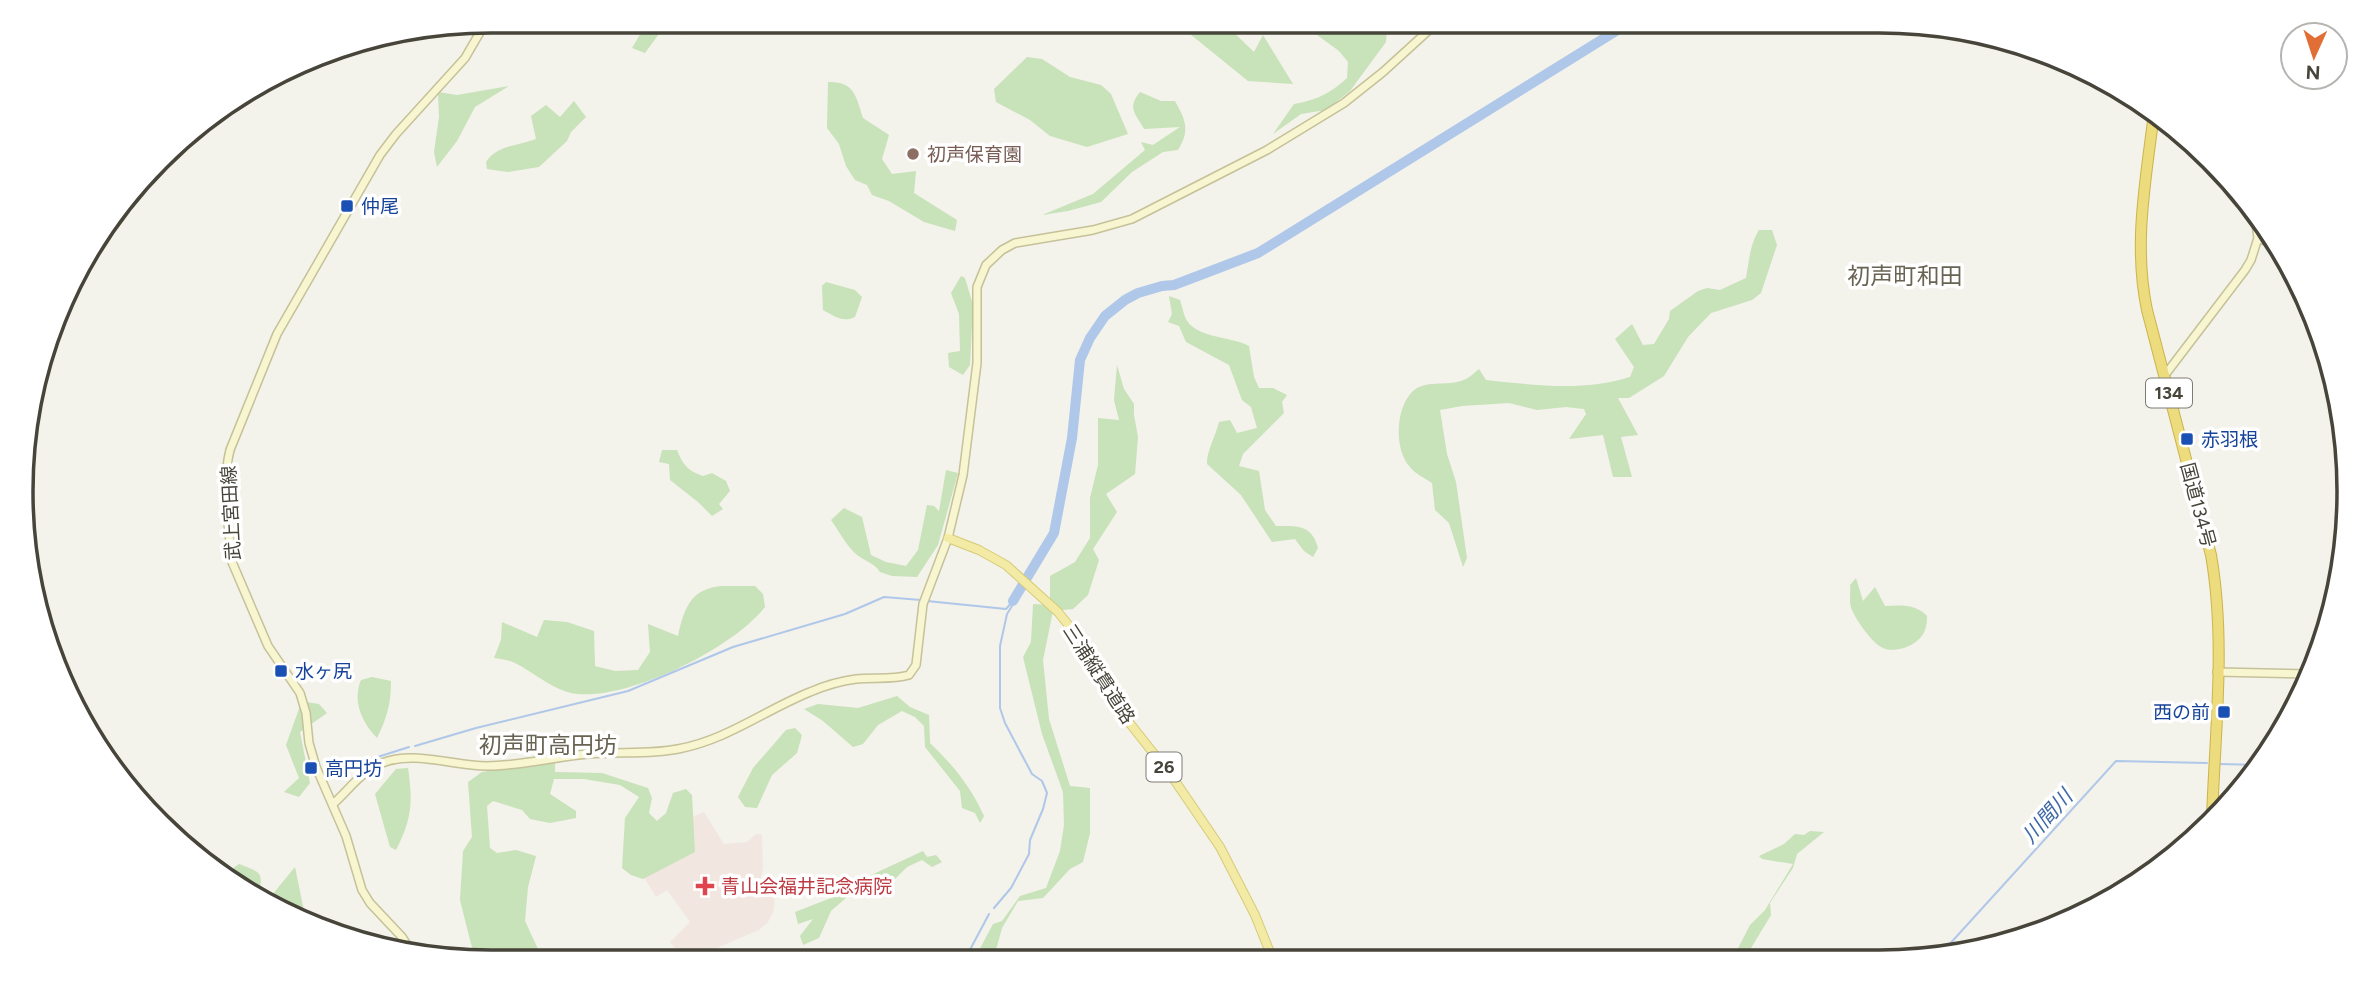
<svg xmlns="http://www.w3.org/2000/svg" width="2370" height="983" font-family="Figtree,'Noto Sans JP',sans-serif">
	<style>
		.medical { fill: #f2e6e0 }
		.green { fill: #c8e2b9 }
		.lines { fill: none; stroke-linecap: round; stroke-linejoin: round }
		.stream { stroke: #afc7e8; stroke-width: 2 }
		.river { stroke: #afc7e8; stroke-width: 10 }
		.secondary-casing { stroke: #c5c199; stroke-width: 10 }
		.primary-casing { stroke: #d6cb76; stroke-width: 10 }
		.highway-casing { stroke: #cbb44d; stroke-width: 12 }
		.secondary { stroke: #f8f6d0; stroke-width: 7 }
		.primary { stroke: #f2eaa5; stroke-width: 8 }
		.highway { stroke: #eddc7d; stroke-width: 10 }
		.education-dot { fill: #8d6e63; stroke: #fff; stroke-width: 2.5 }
		.transit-dot { fill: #1a4fb4; stroke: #fff; stroke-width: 2.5 }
		.health-dot { fill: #e0444e; stroke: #fff; stroke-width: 2.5 }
		.labels { text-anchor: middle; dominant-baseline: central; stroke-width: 7; stroke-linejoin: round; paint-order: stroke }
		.shield { fill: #fff; stroke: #7e7c75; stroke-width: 2 }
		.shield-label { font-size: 18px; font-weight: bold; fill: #47443a }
		.education-label { font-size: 19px; fill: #785e54; stroke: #fff; text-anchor: start }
		.transit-label { font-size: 19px; fill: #164399; stroke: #fff; text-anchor: start }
		.street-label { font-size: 19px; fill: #47443a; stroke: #fff }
		.health-label { font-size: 19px; fill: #be3a42; stroke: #fff; text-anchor: start }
		.water-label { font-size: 21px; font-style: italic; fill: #3f68a6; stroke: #fff }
		.quarter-label { font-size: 23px; fill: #686352; stroke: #fff }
		.rim { fill: none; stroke: #47443a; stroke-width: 3.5 }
	</style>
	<rect width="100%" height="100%" fill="#f3f2eb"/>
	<!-- medical -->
	<path class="medical" d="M704 812 724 844 747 842 756 834 762 835 763 867 760 885 775 889 774 910 768 922 759 930 686 961 670 942 690 922 667 890 656 897 643 876 685 820Z"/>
	<!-- green -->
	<path class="green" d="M648 21H713L682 35 664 27 645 53 632 48Z
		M1165 21H1227L1225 24 1254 52 1263 35 1293 84 1248 81 1190 34Z
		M1298 21H1376L1387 27 1386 42 1350 91 1326 110 1301 114 1273 134 1294 104C1316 100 1330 94 1347 78L1348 62 1339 51Z
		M1027 57 1042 59 1070 77 1101 85 1111 94 1128 134 1087 147 1050 136 1030 120 996 102 994 89Z
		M828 82C854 81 856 96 863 118L889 135 882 159 892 174 916 171 914 193 957 220 955 231 924 222 889 201 872 195 867 185 855 180 846 166 839 144 827 128Z
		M509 86 475 107 457 141 437 167 434 152 439 117 438 92 457 95Z
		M1140 92 1161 101H1175C1186 121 1190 130 1178 150L1163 152 1132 172 1101 202 1068 211 1042 215 1093 194 1145 150 1141 142 1153 145 1180 127 1144 129C1135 113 1127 108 1140 92Z
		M574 101 586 117 571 132 567 141 539 167 508 172 487 169 486 162C497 145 518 146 536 139L531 116 546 105 560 117Z
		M1759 230H1772L1777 245 1761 293 1752 300 1711 313 1688 337 1664 376 1629 398H1618L1638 435 1621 437 1632 477H1613L1603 435 1569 439 1586 414 1584 409 1566 407 1537 410 1509 403 1462 406 1440 410 1447 454 1456 482 1467 558 1463 567 1449 523 1435 510 1432 483C1425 478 1415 474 1410 467 1394 450 1395 408 1413 391 1425 380 1446 386 1461 381 1468 379 1473 374 1479 369L1486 380C1533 385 1584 392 1630 377L1634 367 1615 339 1632 324 1643 345 1654 344 1669 319 1670 311 1698 291 1707 288 1720 290 1746 278C1749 262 1750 244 1759 230Z
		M961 276 965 278 973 305 970 365 963 375 949 367 948 353 960 351 959 314 951 293Z
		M826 282 855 290 862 297 855 317C843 323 834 316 823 310L822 286Z
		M1169 296 1180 300C1182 306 1184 316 1187 321 1200 339 1231 336 1249 346L1254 377 1259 388H1273L1287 395 1282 402 1284 413 1243 454 1239 466 1259 471 1265 510 1276 526C1296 526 1312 524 1318 548L1313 557 1304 551 1295 539 1272 542 1241 495 1207 464C1206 453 1216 435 1219 422L1230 420 1237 433 1257 428 1251 407 1242 400 1229 365 1186 342 1179 326 1168 322 1172 314Z
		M1117 365 1124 389 1134 404V415L1138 437 1135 474 1106 494 1117 512 1093 549 1099 560 1088 595 1073 609 1053 611 1043 660 1049 719 1070 786 1090 788V833L1083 862 1070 869 1043 898 1018 901 1002 928 996 950 1008 955 1016 950 1026 960 978 961 976 956 993 924 1002 921 1020 896 1046 888 1060 851 1064 825 1063 792 1042 734 1023 657 1031 642 1033 604 1050 605V576L1075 562 1090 538V498L1098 465V418L1119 420 1114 400Z
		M662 450H677C683 465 688 471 703 476L712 473 726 481 730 491 719 504 723 509 712 516 698 502 670 480 669 464 659 462Z
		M946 470 958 473 938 545 917 577 892 576 880 572C875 563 864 561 856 554 846 545 839 531 831 520L844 508 862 517 871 555 886 562 906 566 918 550 927 505 934 506 939 511Z
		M1856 578 1863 601 1875 587 1885 606C1901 605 1916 604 1927 616 1927 623 1926 631 1921 637 1913 647 1893 654 1881 647 1872 642 1854 618 1851 607 1849 601 1851 592 1850 585Z
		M723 586H755L763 594 765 607C733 648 631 699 578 694 555 692 535 673 515 663 509 660 501 659 494 658L501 640 502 622 537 637 544 620 567 622 594 631 595 666 615 671 638 670 650 652 648 624 678 636C684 608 691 588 723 586Z
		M372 677 391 681C391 703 387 718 377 738 362 723 352 701 361 680Z
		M897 696 910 707 929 715 930 743C953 765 971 787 984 816L980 823 975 813 962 808 960 791 925 747 924 726 915 717 902 711 878 725 863 744 853 747 823 721 804 709 818 704 858 708Z
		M306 702 319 704 327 713 300 732 310 783 299 797 284 792 299 778 286 745 300 706Z
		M795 728 802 735 797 753 772 775 757 808 745 807 738 797 753 768 786 730Z
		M555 761V772L602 773 648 788 652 798 649 813 657 821 666 813 673 793 686 789 692 795 695 852 643 879 631 875 622 868 625 818 639 797 620 785 584 779H554L550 794 576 811V818L550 823 530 819 522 810 493 801 487 806 490 848 497 853 516 850 536 856 528 887 525 921 544 962H492L478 960 471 944 460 900 463 851 472 837 468 782 482 772Z
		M408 768C413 802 412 819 396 850L390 847 375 794 396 769Z
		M1810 831 1824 832 1797 854 1793 868 1770 903 1771 915 1745 958H1733L1750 925 1765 910 1793 864 1762 859 1759 856 1784 844 1795 834 1804 835Z
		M923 851 927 857 936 855 942 862 932 867 922 860 907 867 879 895 855 890 831 911 819 938 803 945 800 936 813 919 798 924 795 912 836 896 867 877Z
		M239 864C259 872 264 871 259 893L224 875Z
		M295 867 305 916 303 917 275 902 272 895Z"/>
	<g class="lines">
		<!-- stream -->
		<path class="stream" d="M927 601 1006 609 1013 601
			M415 746 476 728 628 691 733 647 845 614 884 597 921 600
			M2220 764 2259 765
			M339 780 365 761 409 747
			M994 908 1011 888 1029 854 1030 840 1043 809 1047 793 1042 781 1032 774 1005 723 1000 708V646L1007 614 1012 606
			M1937 958 2116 761 2207 763
			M964 961 989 914"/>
		<!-- river -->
		<path class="river" d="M1013 601 1054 533 1072 438 1080 360 1090 338 1105 316 1125 300 1138 293 1162 286 1174 285 1258 253 1632 21"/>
		<defs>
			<path id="secondary" d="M2254 209 2258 238
				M2165 375 2245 270 2251 260 2258 238 2276 245
				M2217 672 2308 674
				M333 804C349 790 361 771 382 763 414 750 453 766 487 766 521 766 554 757 588 754 618 751 648 755 678 749 727 740 765 710 810 692 824 686 840 681 856 679 873 677 892 680 909 675L916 665 923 604 948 538 963 475 977 363V287L986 265 1002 250 1015 243 1093 230 1132 219 1267 150 1344 103 1383 72 1439 21
				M2023 936 2094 904
				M409 948 402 937 370 903 362 890 346 836 316 767 309 743 306 713 300 693 268 646 232 562C229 526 221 486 230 450L277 334 380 155 396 134 465 58 486 22"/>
			<path id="primary" d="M948 538 979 550 1006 565 1058 612 1074 632 1113 702 1173 778 1220 847 1255 915 1273 960"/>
			<path id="highway" d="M2154 113C2146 179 2133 244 2147 310L2211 555C2226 641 2215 731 2212 818"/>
		</defs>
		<!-- secondary casing -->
		<use href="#secondary" class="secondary-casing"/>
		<!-- primary casing -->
		<use href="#primary" class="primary-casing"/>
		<!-- highway casing -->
		<use href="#highway" class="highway-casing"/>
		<!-- secondary -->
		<use href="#secondary" class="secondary"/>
		<!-- primary -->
		<use href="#primary" class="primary"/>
		<!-- highway -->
		<use href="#highway" class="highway"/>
	</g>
	<!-- markers -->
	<circle class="education-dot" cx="913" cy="154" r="7"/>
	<g class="transit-dot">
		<rect x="340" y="199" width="14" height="14" rx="3.5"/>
		<rect x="2180" y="432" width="14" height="14" rx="3.5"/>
		<rect x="274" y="664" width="14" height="14" rx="3.5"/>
		<rect x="2217" y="705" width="14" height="14" rx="3.5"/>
		<rect x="304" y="761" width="14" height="14" rx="3.5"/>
	</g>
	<path class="health-dot" d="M701.5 875.5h7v7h7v7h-7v7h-7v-7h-7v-7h7z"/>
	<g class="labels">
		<!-- shield labels -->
		<g class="shield">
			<rect x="2146" y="378.5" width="46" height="29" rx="5"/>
			<rect x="1146.5" y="752.5" width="35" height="29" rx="5"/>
		</g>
		<g class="shield-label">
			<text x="2169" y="393">134</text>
			<text x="1164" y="767">26</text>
		</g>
		<!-- education labels -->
		<g class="education-label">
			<text x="927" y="154">初声保育園</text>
		</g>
		<!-- transit labels -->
		<g class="transit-label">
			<text x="361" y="206">仲尾</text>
			<text x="2201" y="439">赤羽根</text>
			<text x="295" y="671">水ヶ尻</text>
			<text x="2210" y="712" text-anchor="end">西の前</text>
			<text x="325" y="768">高円坊</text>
		</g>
		<!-- street labels -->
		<g class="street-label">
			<text transform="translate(2198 505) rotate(75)">国道134号</text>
			<text transform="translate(231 513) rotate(-93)">武上宮田線</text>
			<text transform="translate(1099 674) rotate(57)">三浦縦貫道路</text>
		</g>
		<!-- health labels -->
		<g class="health-label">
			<text x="721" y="886">青山会福井記念病院</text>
		</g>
		<!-- water labels -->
		<g class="water-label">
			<text transform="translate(2047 816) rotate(-48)">川間川</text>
		</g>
		<!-- quarter labels -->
		<g class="quarter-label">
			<text x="1905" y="276">初声町和田</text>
			<text x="548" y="745">初声町高円坊</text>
		</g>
	</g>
	<!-- crop -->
	<path d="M0 0H2370V983H0ZM491 33H1879A458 458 0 0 1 2337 491V492A458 458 0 0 1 1879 950H491A458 458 0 0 1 33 492V491A458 458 0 0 1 491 33Z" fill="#fff" fill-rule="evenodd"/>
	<path class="rim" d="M491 33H1879A458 458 0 0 1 2337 491V492A458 458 0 0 1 1879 950H491A458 458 0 0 1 33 492V491A458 458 0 0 1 491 33Z"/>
	<!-- north arrow -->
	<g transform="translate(2314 56) rotate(183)"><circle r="33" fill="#ffffff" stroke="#b5b4b0" stroke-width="2"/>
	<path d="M0-5L12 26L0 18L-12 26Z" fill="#e06e35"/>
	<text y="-10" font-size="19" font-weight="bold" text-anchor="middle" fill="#47443a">N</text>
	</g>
</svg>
